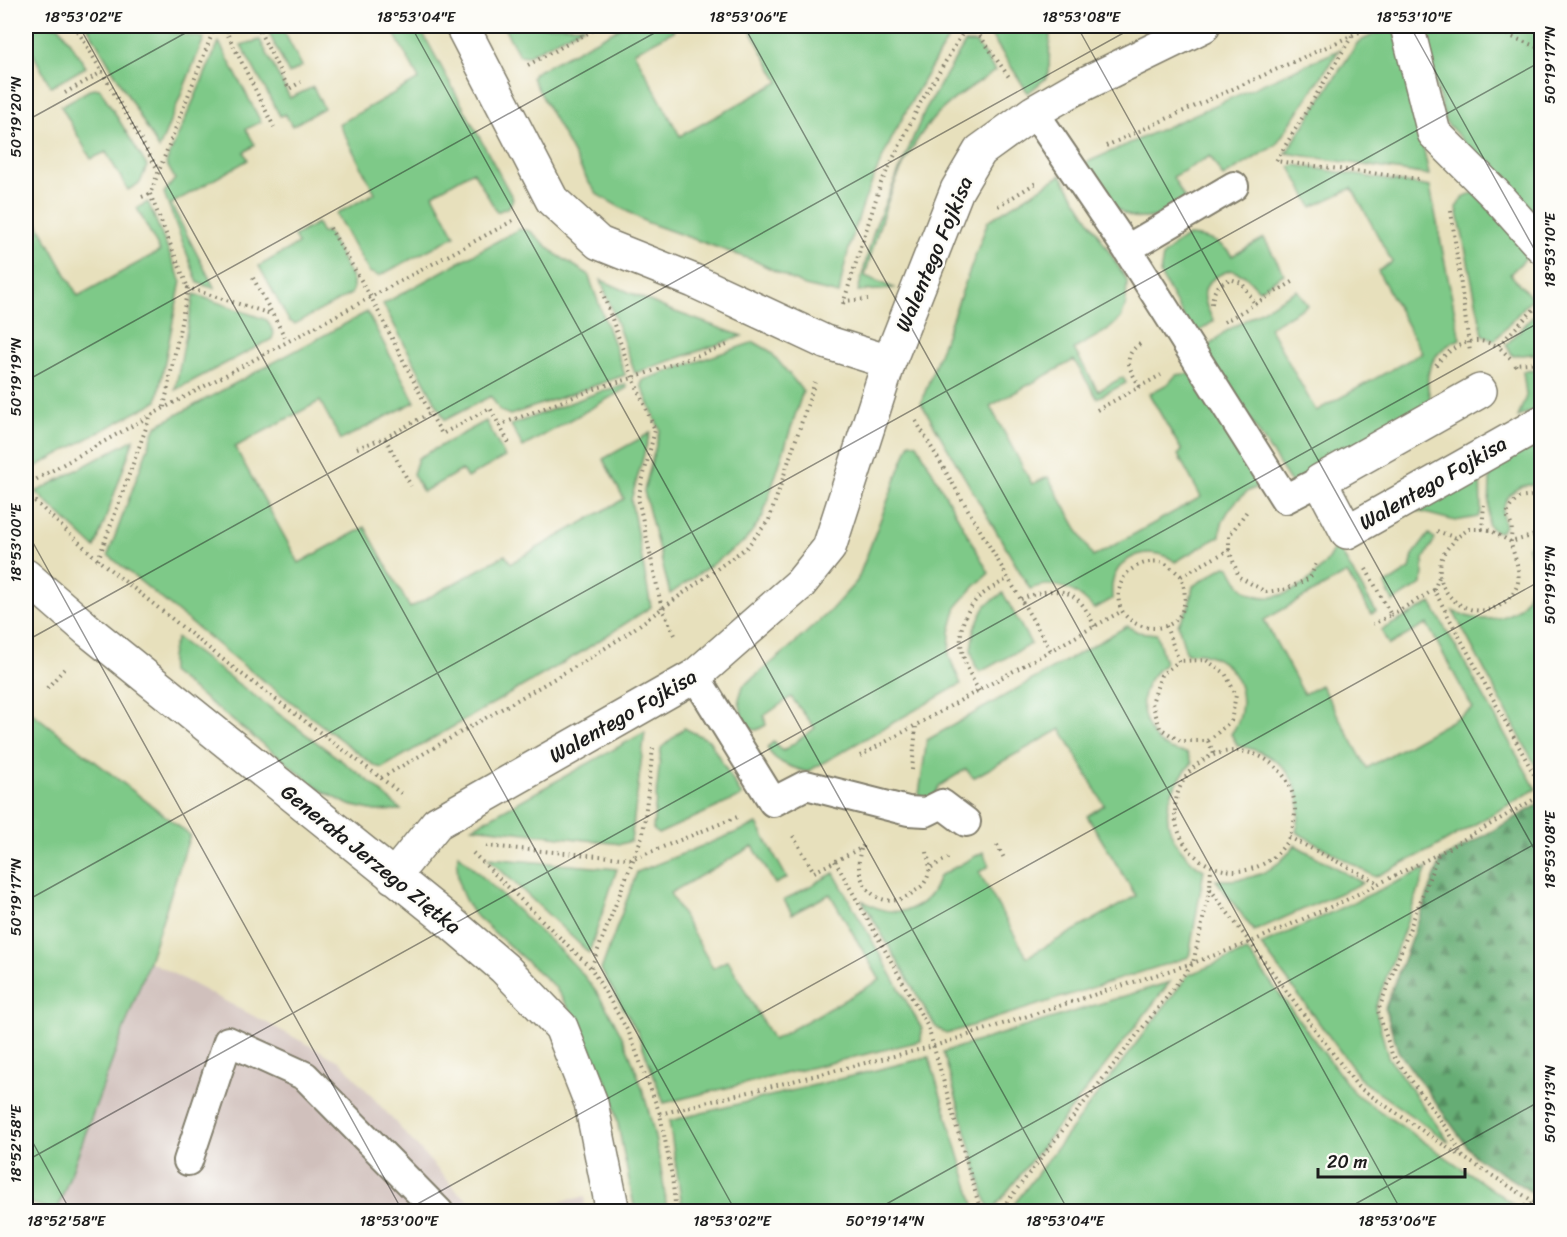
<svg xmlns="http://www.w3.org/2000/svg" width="1567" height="1237" font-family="Sriracha,sans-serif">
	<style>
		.industrial { fill: #d0c0bc }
		.grass { fill: #7ec988; stroke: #4d7252; stroke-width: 1.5 }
		.forest { fill: url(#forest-firs); stroke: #416448; stroke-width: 1.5 }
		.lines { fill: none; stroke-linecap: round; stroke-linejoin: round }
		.lane-casing { stroke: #827e6c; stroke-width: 32 }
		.street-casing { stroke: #827e6c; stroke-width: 36 }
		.path { stroke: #827e6c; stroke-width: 4; stroke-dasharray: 1.5 4.5; stroke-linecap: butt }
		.lane { stroke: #fff; stroke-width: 28 }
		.street { stroke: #fff; stroke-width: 33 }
		.ticks { fill: none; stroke: #1c1c1c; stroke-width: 1.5; stroke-opacity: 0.45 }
		.labels { text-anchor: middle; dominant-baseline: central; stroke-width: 5; stroke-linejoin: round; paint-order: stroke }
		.street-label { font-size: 21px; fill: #1c1c1c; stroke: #fdfcf7 }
		.neatline { fill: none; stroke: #1c1c1c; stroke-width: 2 }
		.ticks-label { font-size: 15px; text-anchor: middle; fill: #1c1c1c }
	</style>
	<defs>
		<pattern id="forest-firs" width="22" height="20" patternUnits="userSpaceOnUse" patternTransform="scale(1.5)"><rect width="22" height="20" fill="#66ad74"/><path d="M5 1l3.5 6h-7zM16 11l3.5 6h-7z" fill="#538c5e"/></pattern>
	</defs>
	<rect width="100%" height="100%" fill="#fdfcf7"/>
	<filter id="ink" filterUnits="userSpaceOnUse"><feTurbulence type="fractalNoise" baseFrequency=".0167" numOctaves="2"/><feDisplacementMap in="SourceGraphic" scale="12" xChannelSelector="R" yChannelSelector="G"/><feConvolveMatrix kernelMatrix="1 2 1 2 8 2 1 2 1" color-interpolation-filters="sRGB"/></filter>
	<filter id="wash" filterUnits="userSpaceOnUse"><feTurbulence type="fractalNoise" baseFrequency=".008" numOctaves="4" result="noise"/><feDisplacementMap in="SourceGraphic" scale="24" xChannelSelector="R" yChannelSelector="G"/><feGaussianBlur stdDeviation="1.35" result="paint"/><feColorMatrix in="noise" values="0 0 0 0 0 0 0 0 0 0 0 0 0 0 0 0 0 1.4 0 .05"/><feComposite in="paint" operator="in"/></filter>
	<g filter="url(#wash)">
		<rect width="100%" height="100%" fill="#e7e0bc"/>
		<!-- industrial -->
		<path class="industrial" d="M149 961 341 1062 458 1192 484 1211 57 1212Z
			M585 1197 584 1211H501Z"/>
		<!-- grass -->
		<path class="grass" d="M26 26H59L86 67 51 87 31 50 26 52Z
			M87 26H139L204 38 159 149Z
			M268 26H285L282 28 302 66 289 74 266 27Z
			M390 26H419L513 199 509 207 497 212 473 171 433 194 455 236 379 276 369 272 336 214 375 193 339 124 419 79Z
			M503 26H584L527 56 519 55Z
			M623 26H671L674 31 634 52 680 136 779 82 748 26H956C905 108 855 196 839 294L805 286 755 261 646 222 598 195 589 183 532 78 534 73Z
			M985 26H1050L1049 73 1045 79 1028 93Z
			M1392 26 1404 53 1429 175 1286 153 1358 42Z
			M1421 26H1541V228L1445 121Z
			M260 40 290 98 313 87 324 108 292 126 285 114 280 116 241 45Z
			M219 42 261 122 246 129 255 145 244 152 248 160 171 204 215 289 198 283 164 193 175 179 166 163Z
			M965 43H976L995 71C975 85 949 100 933 119 897 160 879 225 865 276L894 288 882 290 858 291 875 227 925 110Z
			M1339 50 1276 145 1223 177 1210 156 1173 177 1185 199C1176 204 1166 213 1157 216 1118 228 1101 189 1083 164Z
			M93 88 100 89 147 166 140 183 128 190 106 152 91 159 61 106Z
			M1295 165 1430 187 1460 339C1431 351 1421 375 1432 403L1292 484 1205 350 1223 333 1297 290 1308 305 1269 327 1316 411 1422 353 1378 271 1392 262 1352 188 1312 207 1290 167Z
			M1061 175 1127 280 1126 304 1121 318 1108 330 1074 349 1098 391 1123 377 1126 383 1097 398 1074 360 990 406 1032 484 1048 477 1093 557 1201 497 1178 455 1182 451 1149 394 1169 383 1176 375 1192 373 1260 480 1259 486C1255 488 1250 490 1247 492 1233 502 1220 519 1220 536L1175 562C1155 545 1121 553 1113 580 1111 586 1112 593 1112 599L1094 609C1077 590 1055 579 1030 589L921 403 988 221Z
			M1474 193 1532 252 1510 274 1532 298 1495 340 1483 335 1457 208C1460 198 1464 195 1474 193Z
			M26 202 78 296 160 251 137 208 148 202 181 281 157 401 26 472Z
			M317 223 322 233 327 231 353 280V289L351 294 295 324 289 321 259 266 298 244 294 236Z
			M519 229 530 231 557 255 588 274 625 375 510 415 500 411 491 396 445 420 383 304Z
			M1188 236C1206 237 1221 241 1232 256L1264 238 1284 274 1259 290 1245 276 1231 270C1201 280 1198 295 1214 321L1194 335 1160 274 1163 256 1174 245Z
			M601 280 670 310 742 336 635 373Z
			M194 294 267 320 274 333 272 339 175 390Z
			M1541 308V353L1513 356 1506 345Z
			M367 312 415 402 341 440 320 401 235 447 299 563 365 527 410 608 505 555 511 563 624 499 603 459 650 433 631 500 651 607 580 653 382 768 375 766 239 662 108 555 156 426Z
			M754 342 770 351 803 391 762 518 745 541 670 594 644 491 660 430 641 385 643 380Z
			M1541 370V407L1518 417 1526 396 1523 371Z
			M626 385 627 388 523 447 511 425 602 391Z
			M486 421 505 457 467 478 462 470 423 492 413 474 418 458Z
			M1541 434V487C1517 478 1495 503 1505 526L1500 532 1495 531 1488 525 1491 463Z
			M134 439 95 548 36 492Z
			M910 442 917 444 989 573 974 587 957 606 950 632 949 656 961 684 807 772C791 767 775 763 767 748L774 741 783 751 815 728 791 697 764 716 766 725 757 730 749 729 742 716 739 699 743 686 787 650 829 612 857 581Z
			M1480 469 1481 511 1478 517 1455 521 1417 511Z
			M1429 534 1435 539 1424 559 1422 584 1393 602 1385 585 1410 569 1413 555Z
			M1541 542V776L1453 611C1481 624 1520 624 1530 588 1534 575 1531 559 1528 546Z
			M1338 547 1376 612 1371 614 1347 573 1264 620 1304 694 1321 685 1367 768 1473 709 1427 624 1389 645 1381 630 1431 603 1536 789 1432 849 1375 877 1296 832C1309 786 1283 753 1238 746L1231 734C1252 706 1242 664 1205 654 1200 652 1192 653 1186 653L1178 624 1189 607 1193 586 1225 566 1230 567C1235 577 1240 588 1250 593 1280 609 1323 576 1334 548Z
			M1003 593 1031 644 980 672 975 665 971 650 974 629 986 605Z
			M1127 626 1138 632 1157 634 1165 663C1157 671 1148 679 1145 690 1138 708 1148 736 1164 746 1170 750 1180 752 1187 753L1192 763C1169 788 1157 818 1180 848 1187 857 1194 865 1204 870L1189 957 946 1034 935 1026 862 900C893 921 928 913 939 876L983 852 989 866 979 872 1027 957 1136 896 1087 816 1104 805 1061 729 973 778 966 769 939 786 935 795 918 801 927 740Z
			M177 638 374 785 401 810 375 811 349 805 321 790 171 672C170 659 171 650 177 638Z
			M26 708 190 835 149 961 57 1211 26 1202Z
			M684 728 709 740 742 796 658 834 653 829 661 748Z
			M645 732 631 841 621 844 473 827Z
			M757 824 787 878 775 884 753 846 670 893 713 968 728 960 773 1040 880 980 830 894 792 914 784 900 834 873 922 1029 921 1041 664 1103 637 1031 601 970 637 872Z
			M1295 845 1363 883 1254 931 1216 880C1251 881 1274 874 1295 845Z
			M458 854C484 878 509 902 534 926 553 944 573 961 588 981 638 1044 658 1134 667 1211H635L612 1094 578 1023 555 987 474 914C460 895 455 878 458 854Z
			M488 858 617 869 589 953Z
			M1427 868 1375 1008 1388 1057 1449 1142 1363 1082 1261 945Z
			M1247 951 1354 1093 1513 1204 1478 1212 1009 1211 1188 975Z
			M1170 982 992 1211H989L943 1052Z
			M929 1057 976 1211H683L669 1121Z"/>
		<!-- forest -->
		<path class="forest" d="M1541 803V1198L1474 1156 1398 1051 1385 1008 1441 860Z"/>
	</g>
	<g filter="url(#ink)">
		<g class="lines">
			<defs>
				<path id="lane" d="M1034 112 1127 249 1285 499 1320 481
					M1127 249 1234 186
					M695 676 773 802 806 785 908 811 926 812 942 804 966 822
					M188 1161 228 1041 305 1076 439 1212"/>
				<path id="street" d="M462 26 552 200 599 243 694 281 825 342 889 362
					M1407 26 1434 133 1494 193 1542 247
					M1480 391 1320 481 1347 532 1542 422
					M26 576 89 631 443 916 504 968 561 1027 591 1103 613 1212
					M393 877 437 823 695 676 800 584 829 548 889 362 957 190 980 151 1034 112 1074 89 1203 26"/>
			</defs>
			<!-- lane casing -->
			<use href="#lane" class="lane-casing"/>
			<!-- street casing -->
			<use href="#street" class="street-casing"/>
			<!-- path -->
			<path class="path" d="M75 26 102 72
				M215 26 214 29 226 31
				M257 26 226 31 274 127
				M257 26 289 89 301 82
				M973 26 1009 77
				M1485 26 1542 49
				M1352 36 1276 161 1419 179
				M528 65 601 26
				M65 93 102 72 158 170
				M1106 146 1364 30
				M150 194 188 288
				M142 197 150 194 214 29 197 26
				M998 206 1036 183
				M1451 211 1470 352
				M330 228 371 297 430 413
				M253 278 287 341
				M602 291 633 378 655 430 638 498 662 609 676 637
				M843 301 868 299
				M843 304 881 183 921 102 967 26
				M1212 304C1213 289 1218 285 1230 279L1242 283 1255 304
				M1224 322 1296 280
				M1140 344C1120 357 1131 371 1140 387
				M1510 358 1498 346 1542 301
				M1436 365C1446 352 1461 341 1478 341 1484 341 1492 344 1498 346
				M1516 366 1515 364 1542 362
				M164 407 188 288 271 314
				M1097 410 1161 375
				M916 421 1051 651
				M499 425 600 387 633 378 727 345
				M385 438 430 413 442 434 490 408 509 443
				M357 448 385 438 411 486
				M26 485 164 408 516 219
				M26 493 98 560 235 669 381 778 585 661 624 636 747 547 769 520 815 382
				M1482 529 1490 530 1511 542 1535 535 1542 531
				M1437 531 1456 538 1469 529H1482L1484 505
				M1456 538C1453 543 1447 548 1444 553 1425 593 1475 629 1507 600 1527 582 1516 563 1511 544 1510 538 1513 531 1511 525 1511 523 1508 519 1508 517 1506 509 1514 502 1519 498L1539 495 1542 499
				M1229 550V536L1247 511
				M98 560 150 417
				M1366 569 1391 615 1373 624
				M1181 576C1176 572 1171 567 1166 564 1153 557 1129 566 1123 579 1095 636 1206 653 1181 576L1229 550 1239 577 1266 592 1286 589 1310 578 1317 561
				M1434 590 1439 577
				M1021 599C1040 592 1063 584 1080 602 1086 608 1091 619 1095 627
				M1391 615 1434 590 1542 789
				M1166 626 1179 661 1161 675 1152 703 1160 728 1180 741H1208L1231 721 1236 695 1225 673 1206 660 1179 661
				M47 688 66 667
				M979 691C961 660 950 629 977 599 985 591 999 584 1009 578
				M1208 741 1214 754
				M653 748 643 834 591 968 629 1033 660 1114 672 1176 676 1212
				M1175 811a60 60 0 1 1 120 0a60 60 0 1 1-120 0Z
				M860 756 1122 611
				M912 770 916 727
				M381 778 404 796
				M793 836 814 872 861 848 866 843
				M1289 837 1379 883
				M997 845 1005 860
				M486 846 633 859 737 817
				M861 849C850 885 883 917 915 891 918 889 923 886 925 882 928 878 929 872 930 868
				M927 852 930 868 948 858
				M473 853 591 968
				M1438 855 1378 1011 1392 1054 1449 1132 1463 1157
				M835 861 928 1027 981 1212
				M1210 889 1358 1087 1445 1146 1536 1203 1542 1198
				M660 1114 934 1046 1193 963 1251 942 1346 900 1438 854 1542 795
				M999 1212 1193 963 1210 889 1211 867
				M1501 1212 1536 1203 1542 1205"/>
			<!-- lane -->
			<use href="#lane" class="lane"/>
			<!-- street -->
			<use href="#street" class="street"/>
		</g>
	</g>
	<!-- ticks -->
	<path class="ticks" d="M79 26 736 1212M411 26 1069 1212M744 26 1402 1212M1077 26 1542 863M1410 26 1542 263M26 121 198 26M26 381 667 26M26 530 403 1212M26 641 1136 26M26 901 1542 61M26 1130 71 1212M26 1161 1542 321M403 1212 1542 580M872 1212 1542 840M1341 1212 1542 1100"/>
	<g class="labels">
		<!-- street labels -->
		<g class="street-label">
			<text transform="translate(934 254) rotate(-67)">Walentego Fojkisa</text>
			<text transform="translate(1433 483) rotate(-30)">Walentego Fojkisa</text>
			<text transform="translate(623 716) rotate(-30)">Walentego Fojkisa</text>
			<text transform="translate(371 859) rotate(39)">Generała Jerzego Ziętka</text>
		</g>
	</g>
	<!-- margin -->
	<rect width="1567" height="1237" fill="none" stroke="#fdfcf7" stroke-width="66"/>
	<!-- scale -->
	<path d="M1318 1168v9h147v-9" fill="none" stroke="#1c1c1c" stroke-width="3"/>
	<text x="1327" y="1168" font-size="18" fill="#1c1c1c" stroke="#fdfcf7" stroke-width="4.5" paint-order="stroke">20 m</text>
	<rect x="33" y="33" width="1501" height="1171" class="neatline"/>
	<g class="ticks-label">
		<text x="83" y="22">18°53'02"E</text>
		<text x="416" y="22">18°53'04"E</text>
		<text x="748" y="22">18°53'06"E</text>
		<text x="1081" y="22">18°53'08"E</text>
		<text x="1414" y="22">18°53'10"E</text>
		<text transform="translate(1550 65) rotate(-90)" y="5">50°19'17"N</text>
		<text transform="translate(16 117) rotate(-90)" y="5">50°19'20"N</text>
		<text transform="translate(1550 250) rotate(-90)" y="5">18°53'10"E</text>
		<text transform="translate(16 377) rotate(-90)" y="5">50°19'19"N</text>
		<text transform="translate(16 543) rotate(-90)" y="5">18°53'00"E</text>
		<text transform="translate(1550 585) rotate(-90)" y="5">50°19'15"N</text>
		<text transform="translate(1550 850) rotate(-90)" y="5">18°53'08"E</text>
		<text transform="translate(16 897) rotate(-90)" y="5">50°19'17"N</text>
		<text transform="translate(1550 1104) rotate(-90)" y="5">50°19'13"N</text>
		<text transform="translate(16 1144) rotate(-90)" y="5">18°52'58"E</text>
		<text x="66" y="1226">18°52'58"E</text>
		<text x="399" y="1226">18°53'00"E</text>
		<text x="732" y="1226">18°53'02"E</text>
		<text x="885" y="1226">50°19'14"N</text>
		<text x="1065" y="1226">18°53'04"E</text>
		<text x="1397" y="1226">18°53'06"E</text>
	</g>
</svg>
